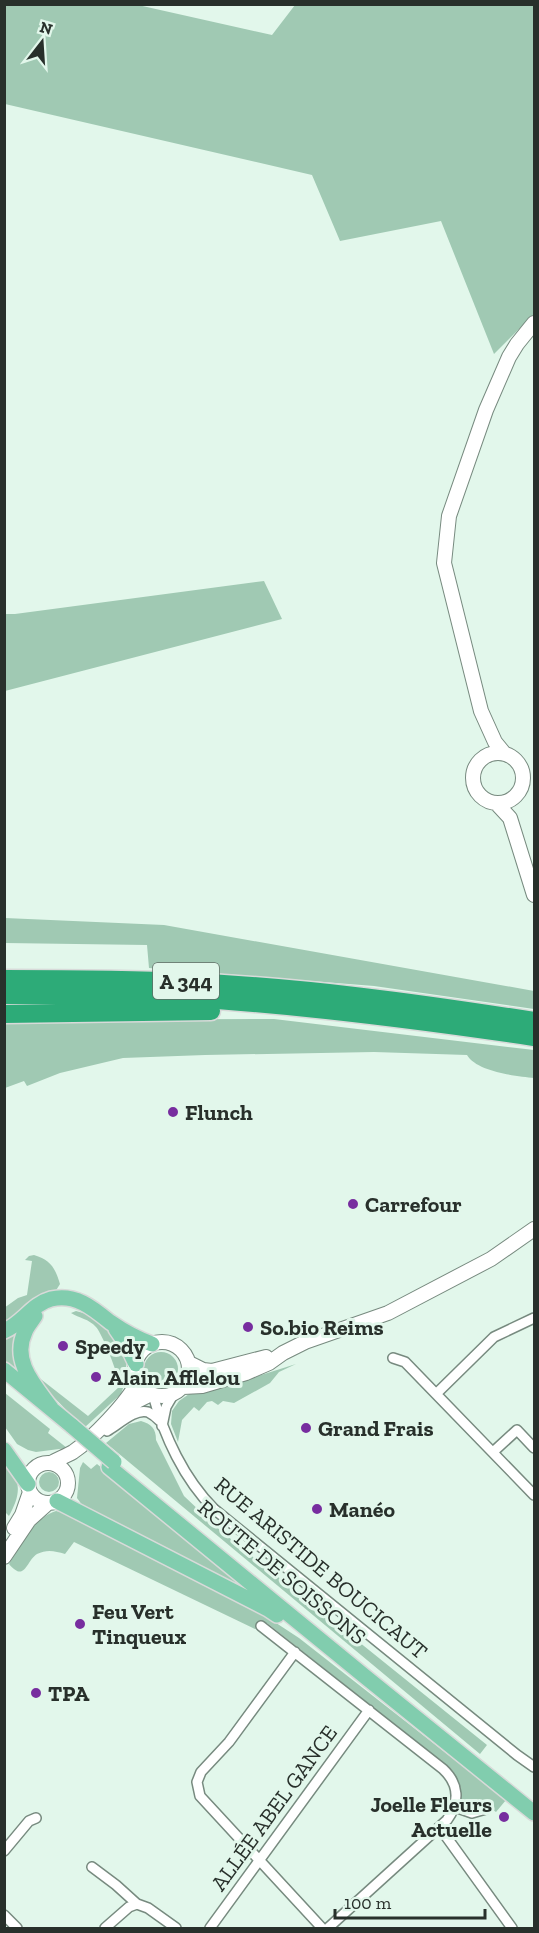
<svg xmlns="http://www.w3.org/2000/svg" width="539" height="1933" font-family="'Zilla Slab',serif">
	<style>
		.green { fill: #a0c9b3 }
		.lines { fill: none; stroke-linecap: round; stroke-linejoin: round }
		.street-casing { stroke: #778a7f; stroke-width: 12 }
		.secondary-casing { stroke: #778a7f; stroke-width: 16 }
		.primary-casing { stroke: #d8dad9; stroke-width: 18 }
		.highway-casing { stroke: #d8dad9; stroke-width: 21 }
		.street { stroke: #fff; stroke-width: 9 }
		.secondary { stroke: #fff; stroke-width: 14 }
		.primary { stroke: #81cdae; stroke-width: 15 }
		.highway { stroke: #2dab78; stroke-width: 18 }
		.primary-bridge-casing { stroke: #d8dad9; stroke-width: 18; stroke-linecap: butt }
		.primary-bridge { stroke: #81cdae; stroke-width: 15 }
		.poi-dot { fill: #772d9f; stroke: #e2f7eb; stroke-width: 2 }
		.labels { text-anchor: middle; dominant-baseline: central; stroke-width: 6; stroke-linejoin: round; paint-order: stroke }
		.shield { fill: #e2f7eb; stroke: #606c65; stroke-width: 1.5 }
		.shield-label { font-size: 21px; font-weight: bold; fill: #28302b }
		.poi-label { font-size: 22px; font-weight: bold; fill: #28302b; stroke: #e2f7eb; text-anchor: start }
		.street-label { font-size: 22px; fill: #28302b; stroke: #e2f7eb }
	</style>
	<rect width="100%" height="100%" fill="#e2f7eb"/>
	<!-- green -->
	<path class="green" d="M5 5H138L272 35 295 5H534V314L494 354 441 221 340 241 312 175 5 104Z
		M264 581 282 619 5 691V614H15Z
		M5 918 164 925 534 991V1009L374 986 149 968 147 945 5 943Z
		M274 1019 534 1050V1078C516 1076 477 1072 467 1055L374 1052 205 1055 123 1058 60 1073 27 1086 24 1081 5 1088V1020Z
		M34 1255C51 1260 55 1268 60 1284L55 1292 5 1326 4 1308 18 1298 27 1295 32 1261 25 1260 29 1256Z
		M76 1311 87 1314 99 1321 119 1344 127 1359 124 1385 121 1394 84 1428 31 1374 26 1364 27 1343V1353L33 1373 88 1416 120 1386C118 1374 103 1335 96 1327 89 1319 79 1318 71 1313Z
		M10 1333 17 1339 21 1378 5 1364V1335Z
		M144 1369a17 17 0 1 1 34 0a17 17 0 1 1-34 0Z
		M296 1364 279 1372 270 1383 234 1403 223 1401 218 1405 212 1401 207 1402 199 1411 194 1407 182 1420 178 1442 171 1424 172 1411 179 1401 192 1392 216 1389Z
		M5 1393 50 1429 48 1433 67 1448 36 1452 28 1450 17 1444 5 1427Z
		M141 1421C151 1424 156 1428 156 1440L184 1496 221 1531 487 1745 480 1754 106 1443 129 1424Z
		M4 1459C21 1480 22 1492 9 1516L5 1512Z
		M83 1462 91 1469 97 1464 271 1607 85 1509 77 1498 80 1468Z
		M39 1482a10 10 0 1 1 20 0a10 10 0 1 1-20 0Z
		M56 1511 70 1514 267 1617 299 1638 506 1800 496 1812 486 1805C476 1809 470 1809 460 1805L461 1789 453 1771 267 1623 255 1629 74 1542 65 1554C55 1551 47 1549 37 1554 26 1561 25 1583 9 1564 23 1542 31 1520 56 1511Z"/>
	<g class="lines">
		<defs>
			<path id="street" d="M393 1358 405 1362 534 1495
				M436 1394 494 1337 534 1318
				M153 1395C164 1436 184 1479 214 1509L517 1755 534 1767
				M162 1426 166 1407 173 1395
				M107 1431C118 1425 135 1408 148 1412 152 1414 157 1418 160 1421
				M493 1452 517 1430 534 1448
				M261 1626 443 1769C459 1784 460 1802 447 1820L328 1928
				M295 1652 229 1742 201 1772 197 1782 200 1796 322 1928
				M455 1807 472 1813 486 1809
				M440 1828 512 1928
				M4 1851 29 1821 36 1818
				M92 1867 116 1885 137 1904 148 1908 176 1928
				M4 1915 17 1928
				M105 1928 129 1907 137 1904
				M210 1928 369 1710"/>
			<path id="secondary" d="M473 778a25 25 0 1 1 50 0a25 25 0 1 1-50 0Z
				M504 753 495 742 481 711 444 563 449 516 486 410 509 357 517 344 534 323
				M497 804 510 818 534 895
				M135 1369a27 27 0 1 1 54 0a27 27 0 1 1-54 0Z
				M189 1363 203 1370 212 1371 266 1357
				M183 1387 202 1386 246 1373 269 1363 283 1353 305 1342 388 1313 491 1259 534 1229
				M122 1416 137 1401 151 1394
				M51 1463C58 1459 66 1456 73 1452 92 1439 128 1402 138 1381
				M28 1483a20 20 0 1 1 40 0a20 20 0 1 1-40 0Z
				M14 1528 22 1515 30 1492
				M4 1557 29 1520 48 1503"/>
			<path id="primary" d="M35 1316C32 1321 27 1326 25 1332 11 1361 35 1386 51 1408
				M116 1329 127 1345 136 1364
				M4 1331C22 1324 32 1304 51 1299 75 1293 93 1308 110 1322 123 1331 137 1339 152 1344
				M4 1370 72 1426
				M4 1450 28 1484
				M109 1467 368 1679 534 1813
				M57 1501 268 1609 277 1615"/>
			<path id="highway" d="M4 979C65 979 126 979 186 982 303 987 419 1003 534 1021
				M4 995C65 995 126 995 186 998 303 1005 419 1020 534 1037
				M4 1014 211 1011"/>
		</defs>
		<!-- street casing -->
		<use href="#street" class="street-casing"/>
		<!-- secondary casing -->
		<use href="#secondary" class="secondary-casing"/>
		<!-- primary casing -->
		<use href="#primary" class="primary-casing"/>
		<!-- highway casing -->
		<use href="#highway" class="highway-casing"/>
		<!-- street -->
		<use href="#street" class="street"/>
		<!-- secondary -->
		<use href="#secondary" class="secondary"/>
		<!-- primary -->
		<use href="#primary" class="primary"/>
		<!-- highway -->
		<use href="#highway" class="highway"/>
		<defs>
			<path id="primary-bridge" d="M72 1426 114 1462"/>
		</defs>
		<!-- primary-bridge casing -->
		<use href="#primary-bridge" class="primary-bridge-casing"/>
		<!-- primary-bridge -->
		<use href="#primary-bridge" class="primary-bridge"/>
	</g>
	<!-- markers -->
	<g class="poi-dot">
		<circle cx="173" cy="1112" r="6"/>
		<circle cx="353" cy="1204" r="6"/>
		<circle cx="248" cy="1327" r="6"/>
		<circle cx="63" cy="1346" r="6"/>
		<circle cx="96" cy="1377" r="6"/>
		<circle cx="306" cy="1428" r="6"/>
		<circle cx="317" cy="1509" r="6"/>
		<circle cx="80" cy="1624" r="6"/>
		<circle cx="36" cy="1693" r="6"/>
		<circle cx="504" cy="1817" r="6"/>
	</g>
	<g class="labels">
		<!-- shield labels -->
		<rect class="shield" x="153" y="963" width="66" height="36" rx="4.5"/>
		<g class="shield-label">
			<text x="186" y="981">A 344</text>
		</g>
		<!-- poi labels -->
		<g class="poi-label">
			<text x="185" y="1112">Flunch</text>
			<text x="365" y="1204">Carrefour</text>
			<text x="260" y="1327">So.bio Reims</text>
			<text x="75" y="1346">Speedy</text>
			<text x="108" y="1377">Alain Afflelou</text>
			<text x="318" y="1428">Grand Frais</text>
			<text x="329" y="1509">Manéo</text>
			<text x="92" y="1611">Feu Vert<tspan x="92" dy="25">Tinqueux</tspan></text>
			<text x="48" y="1693">TPA</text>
			<text x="492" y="1804" text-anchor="end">Joelle Fleurs<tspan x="492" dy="25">Actuelle</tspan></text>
		</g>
		<!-- street labels -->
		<g class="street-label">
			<text transform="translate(321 1568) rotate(40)">RUE ARISTIDE BOUCICAUT</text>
			<text transform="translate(282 1572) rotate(40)">ROUTE DE SOISSONS</text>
			<text transform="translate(274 1808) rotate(-54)">ALLÉE ABEL GANCE</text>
		</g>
	</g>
	<!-- border -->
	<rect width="539" height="1933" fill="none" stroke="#28302b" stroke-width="12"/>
	<!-- north arrow -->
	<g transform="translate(42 42) rotate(17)" stroke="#e2f7eb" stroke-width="4.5" paint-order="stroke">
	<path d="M0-4.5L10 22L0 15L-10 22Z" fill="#28302b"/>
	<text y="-9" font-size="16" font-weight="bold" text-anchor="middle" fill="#28302b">N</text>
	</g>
	<!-- scale -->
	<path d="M335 1909v9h150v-9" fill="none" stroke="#28302b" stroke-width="3"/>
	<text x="344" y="1909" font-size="18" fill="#28302b" stroke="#e2f7eb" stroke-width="4.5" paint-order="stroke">100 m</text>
</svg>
